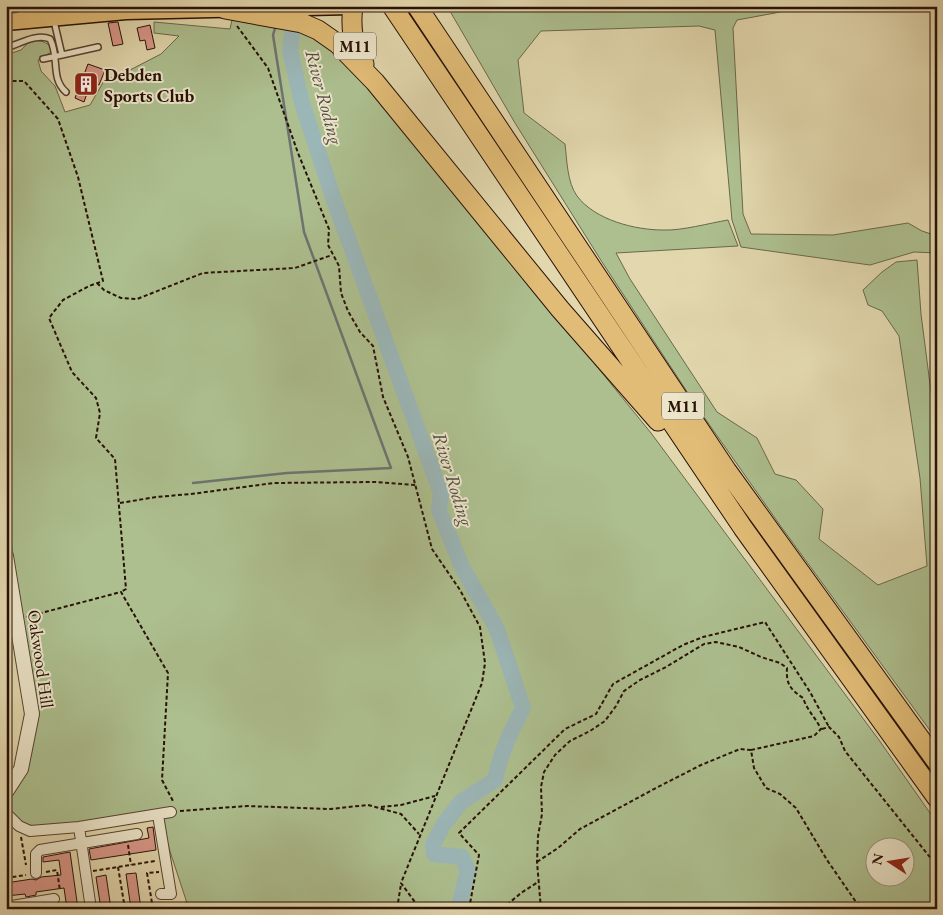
<svg xmlns="http://www.w3.org/2000/svg" width="943" height="915" font-family="'EB Garamond',serif">
	<style>
		.green { fill: #adbf8f; stroke: #6a684b; fill-rule: evenodd }
		.lines { fill: none; stroke-linecap: round; stroke-linejoin: round }
		.stream { stroke: #6d7471; stroke-width: 2.5 }
		.river { stroke: #9bb6b7; stroke-width: 16 }
		.building { fill: #d99789; stroke: #281107 }
		.service-casing { stroke: #564230; stroke-width: 8 }
		.minor-casing { stroke: #564230; stroke-width: 12 }
		.tertiary-casing { stroke: #564230; stroke-width: 16 }
		.primary-casing { stroke: #281107; stroke-width: 19 }
		.motorway-casing { stroke: #281107; stroke-width: 21 }
		.path { stroke: #281107; stroke-width: 2; stroke-dasharray: 4 2.5; stroke-linecap: butt }
		.service { stroke: #ece5ca; stroke-width: 5 }
		.minor { stroke: #ece5ca; stroke-width: 10 }
		.tertiary { stroke: #ece5ca; stroke-width: 14 }
		.primary { stroke: #e1bc76; stroke-width: 16 }
		.motorway { stroke: #e1bc76; stroke-width: 19 }
		.labels { text-anchor: middle; dominant-baseline: central; stroke-width: 4; stroke-linejoin: round; paint-order: stroke }
		.shield { fill: #ece5ca; stroke: #635142; stroke-width: 1 }
		.shield-label { font-size: 16px; font-weight: bold; fill: #281107 }
		.poi-label { font-size: 18px; font-weight: bold; fill: #281107; stroke: #ece5ca; text-anchor: start }
		.street-label { font-size: 18px; fill: #281107; stroke: #ece5ca }
		.water-label { font-size: 19px; font-style: italic; fill: #504b45; stroke: #ece5ca }
	</style>
	<rect width="100%" height="100%" fill="#e2d7ad"/>
	<filter id="stains"><feTurbulence type="fractalNoise" baseFrequency=".004" numOctaves="4"/><feColorMatrix values="0 0 0 0 .2 0 0 0 0 .09 0 0 0 0 .02 0 0 0 .5 -.17"/></filter>
	<radialGradient id="worn" r=".72"><stop offset=".6" stop-color="#630" stop-opacity="0"/><stop offset="1" stop-color="#630" stop-opacity=".3"/></radialGradient>
	<!-- green -->
	<path class="green" d="M447 6H826L802 8 737 20 733 28 743 214 751 234 833 235 908 223 922 231 937 236V253L914 252 870 265 741 247 732 220 715 30 699 26 541 31 518 60 524 113 565 144C567 160 567 182 577 196 595 220 635 230 663 230 681 231 710 223 728 220L738 246 616 253 630 279 717 412 757 438 775 474 796 480 823 509 819 539 878 585 927 566 920 478 899 336 882 311 868 305 863 290 882 272 896 262 917 260 921 314 937 439V740L782 528 699 410 602 262 515 123Z
		M233 15 321 36 372 90 651 433 879 740 937 823V909H186V900L158 815 30 831 6 813V792L32 714 18 623 6 477V52L9 54 21 50 32 39 44 42 56 49 38 60 41 71 55 86 65 112 90 105 104 81 130 70 161 54 179 36 154 33V22L230 29ZM876 848H906V878H876Z"/>
	<g class="lines">
		<!-- stream -->
		<path class="stream" d="M193 483 287 473 391 468 304 232 273 35 276 25"/>
		<!-- river -->
		<path class="river" d="M295 8 290 51 302 103 335 203 441 493 439 510 462 567 497 629 523 708C511 731 500 754 495 780L461 802 443 825 433 845 434 854 462 857 468 871 458 909"/>
	</g>
	<!-- building -->
	<path class="building" d="M118 22 123 44 113 46 108 23Z
		M150 25 155 48 147 50 145 40 140 41 137 28Z
		M88 64 105 70 99 85 91 82 84 102 75 98Z
		M153 827 156 850 91 860 89 849 149 838 147 828Z
		M70 852 78 909H67L64 888 36 892V895L26 897 25 894 6 896V883L32 879 36 880 41 877 61 875 59 860 43 862V857Z
		M136 873 141 909H131L126 874Z
		M106 875 111 909H101L96 877Z"/>
	<g class="lines">
		<defs>
			<path id="service" d="M6 48C19 44 37 33 50 39 60 58 50 78 66 92
				M62 55 98 47
				M43 59 62 55 54 21"/>
			<path id="minor" d="M17 6 24 10 50 8 66 12
				M6 813 19 826 30 831 79 827 171 812
				M158 815 171 894H161
				M79 827 91 909
				M36 873V854L40 850 137 834
				M6 907 54 899"/>
			<path id="tertiary" d="M6 556 32 714 21 769 6 792"/>
			<path id="primary" d="M6 22 126 11 351 6"/>
			<path id="motorway" d="M353 6C350 28 353 45 364 64
				M392 6 743 528 937 798
				M417 6 727 471 937 762
				M225 9 302 23 318 30 338 44 375 82 560 309 658 421"/>
		</defs>
		<!-- service casing -->
		<use href="#service" class="service-casing"/>
		<!-- minor casing -->
		<use href="#minor" class="minor-casing"/>
		<!-- tertiary casing -->
		<use href="#tertiary" class="tertiary-casing"/>
		<!-- primary casing -->
		<use href="#primary" class="primary-casing"/>
		<!-- motorway casing -->
		<use href="#motorway" class="motorway-casing"/>
		<!-- path -->
		<path class="path" d="M237 26 268 68 298 153 329 229 328 245 339 266 341 293 348 311 360 332 373 346 383 397 408 457 432 549 460 590 480 627 485 663 482 683 401 883 420 909
			M6 81H24L58 119 78 177 103 281 89 286 63 300 49 318 72 372 96 398 100 413 96 438 115 459 126 589 121 592
			M97 283 104 290 121 298 137 299 203 273 295 268 332 255
			M120 503 156 497 191 494 274 483 375 482 416 485
			M26 617 121 592 168 673 162 780 174 803
			M822 729 829 727 839 737 845 751 937 866
			M381 807 401 805 435 796
			M180 811 247 806 330 809 368 805 401 814 419 834
			M21 837 26 865
			M128 845 131 865
			M537 862 558 848 580 829 656 788 701 765 740 749 751 750 754 768 766 788 780 794 796 808 827 860 856 902 870 909
			M118 867 125 909
			M93 871 155 861
			M46 872 57 870 60 891
			M6 878 26 875
			M62 903 63 909
			M153 909 147 873 159 872
			M397 909 401 884
			M469 909 479 855 459 833 565 729 596 714 613 684 683 645 703 637 765 622 810 692 829 727
			M502 909 521 893 538 882
			M541 909 537 862 538 836 542 814 541 787 544 772 555 755 570 741 590 731 605 721 616 706 624 691 640 680 666 667 704 644 716 642 739 647 761 657 780 663 787 668C786 684 790 689 803 698 807 710 815 717 821 729L814 736 751 750"/>
		<!-- service -->
		<use href="#service" class="service"/>
		<!-- minor -->
		<use href="#minor" class="minor"/>
		<!-- tertiary -->
		<use href="#tertiary" class="tertiary"/>
		<!-- primary -->
		<use href="#primary" class="primary"/>
		<!-- motorway -->
		<use href="#motorway" class="motorway"/>
	</g>
	<!-- icons -->
	<defs>
		<symbol id="building-square" viewBox="-11 -11 22 22"><rect x="-9" y="-9" width="18" height="18" rx="4" fill="#8f2418" stroke="#ece5ca"/><path d="M-4-6H4V6H1V3H-1V6H-4ZM-2.5-4.3h1.7v1.8h-1.7ZM.8-4.3h1.7v1.8H.8ZM-2.5-1h1.7V.8h-1.7ZM.8-1h1.7V.8H.8Z" fill="#fff"/></symbol>
	</defs>
	<g fill-rule="evenodd">
		<use href="#building-square" x="72" y="70" width="28" height="28"/>
	</g>
	<g class="labels">
		<!-- shield labels -->
		<g class="shield">
			<rect x="334" y="32.5" width="42" height="27" rx="4"/>
			<rect x="662" y="392.5" width="42" height="27" rx="4"/>
		</g>
		<g class="shield-label">
			<text x="355" y="46">M11</text>
			<text x="683" y="406">M11</text>
		</g>
		<!-- poi labels -->
		<g class="poi-label">
			<text x="104" y="74">Debden<tspan x="104" dy="21">Sports Club</tspan></text>
		</g>
		<!-- street labels -->
		<g class="street-label">
			<text transform="translate(41 659) rotate(82)">Oakwood Hill</text>
		</g>
		<!-- water labels -->
		<g class="water-label">
			<text transform="translate(324 97) rotate(75)">River Roding</text>
			<text transform="translate(453 479) rotate(73)">River Roding</text>
		</g>
	</g>
	<!-- margin -->
	<rect width="943" height="915" fill="none" stroke="#e2d7ad" stroke-width="25"/>
	<rect x="8" y="8" width="928" height="900" fill="none" stroke="#281107" stroke-width="2.5"/>
	<rect x="12" y="12" width="918" height="890" fill="none" stroke="#281107"/>
	<!-- north arrow -->
	<g transform="translate(890 862) rotate(282)"><circle r="24" fill="#ece5ca" stroke="#9e907c"/>
	<path d="M0-4L9 19L0 12L-9 19Z" fill="#8f2418"/>
	<text y="-8" font-size="14" font-weight="bold" text-anchor="middle" fill="#281107">N</text>
	</g>
	<rect width="100%" height="100%" filter="url(#stains)"/>
	<rect width="100%" height="100%" fill="url(#worn)"/>
</svg>
